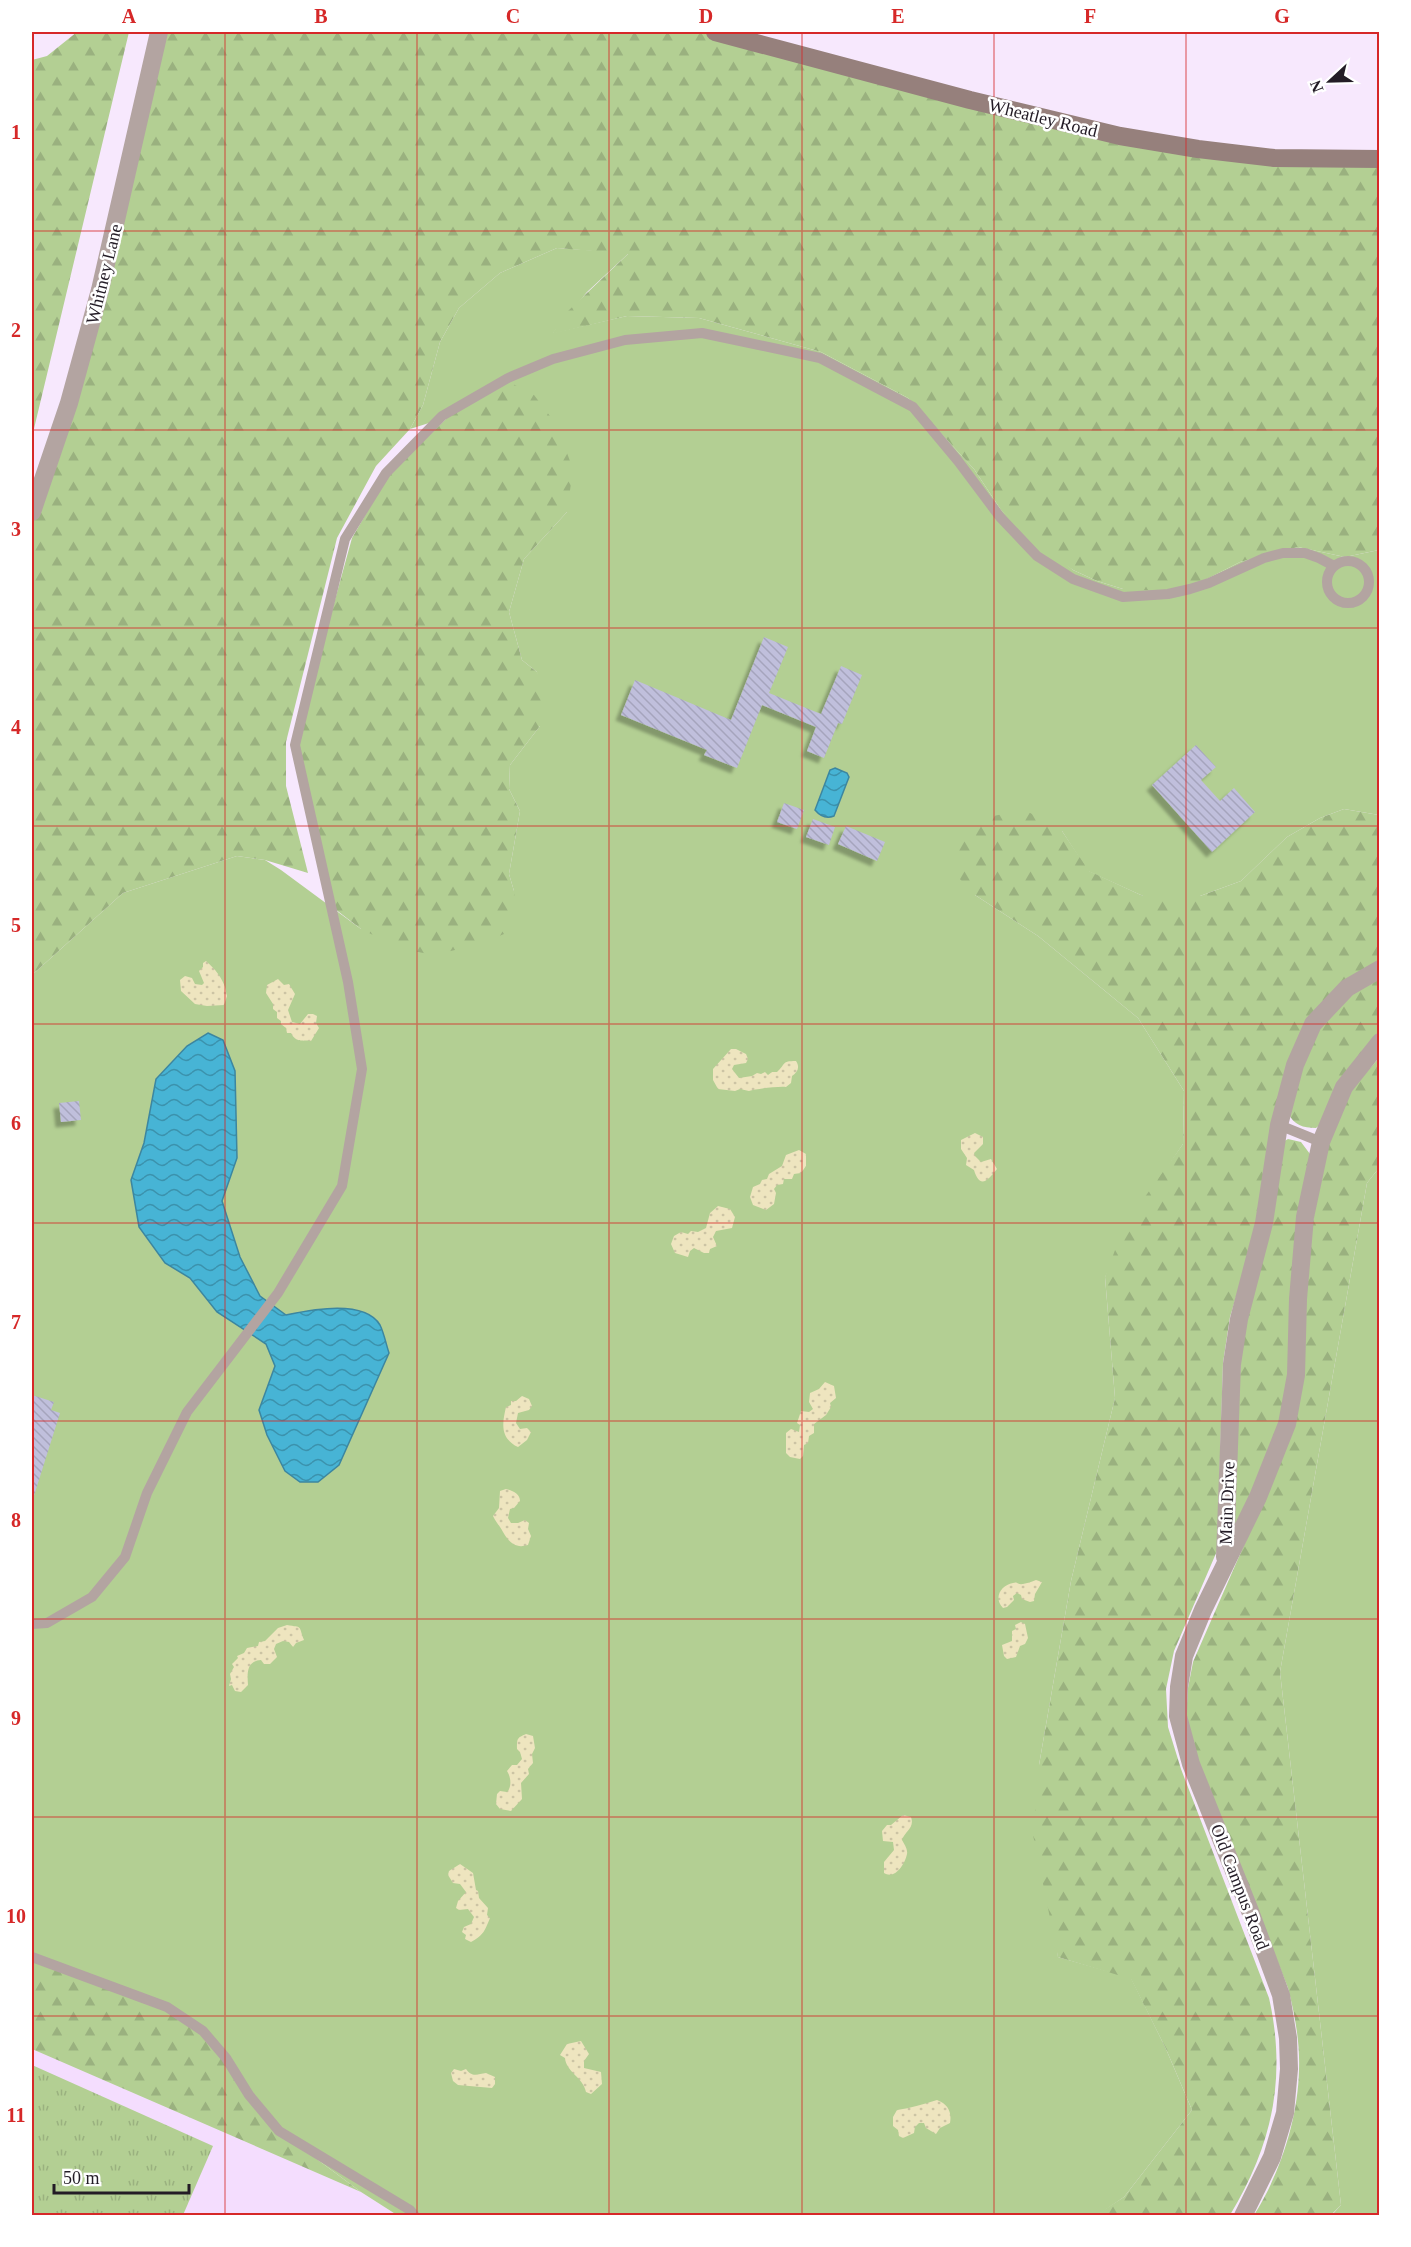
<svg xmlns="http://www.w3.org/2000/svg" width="1411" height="2247" font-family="Georgia,serif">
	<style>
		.built { fill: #f4ddfe }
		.grass { fill: #b3cf93 }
		.forest { fill: url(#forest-firs) }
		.sand { fill: url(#sand-dots) }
		.park { fill: url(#park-tufts) }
		.water { fill: url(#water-waves); stroke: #3c86a0; stroke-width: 1.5 }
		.building { fill: url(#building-back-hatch); filter: url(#shadow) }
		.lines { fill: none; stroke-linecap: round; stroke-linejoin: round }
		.service { stroke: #b3a4a1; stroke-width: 10 }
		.minor { stroke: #b3a4a1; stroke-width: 18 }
		.secondary { stroke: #96807c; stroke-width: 18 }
		.grid { fill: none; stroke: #d62828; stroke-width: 1.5; stroke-opacity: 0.55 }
		.labels { text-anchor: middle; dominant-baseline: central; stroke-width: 5; stroke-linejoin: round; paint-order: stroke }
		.street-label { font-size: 18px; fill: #231c26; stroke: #fff }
		.neatline { fill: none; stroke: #d62828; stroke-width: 2 }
		.grid-label { font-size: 20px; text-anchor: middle; font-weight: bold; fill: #d62828 }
	</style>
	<defs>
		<pattern id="forest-firs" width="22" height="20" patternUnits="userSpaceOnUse" patternTransform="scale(1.5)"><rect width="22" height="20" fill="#b3cf93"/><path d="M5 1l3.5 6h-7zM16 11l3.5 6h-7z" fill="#9ab17f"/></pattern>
		<pattern id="sand-dots" width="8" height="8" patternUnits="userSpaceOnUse" patternTransform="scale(1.5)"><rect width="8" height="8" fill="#eee5bf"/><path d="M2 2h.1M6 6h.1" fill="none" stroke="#ccc4a4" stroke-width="1.8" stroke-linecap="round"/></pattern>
		<pattern id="park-tufts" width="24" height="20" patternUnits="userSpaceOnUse" patternTransform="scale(1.5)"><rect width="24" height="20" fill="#b3cf93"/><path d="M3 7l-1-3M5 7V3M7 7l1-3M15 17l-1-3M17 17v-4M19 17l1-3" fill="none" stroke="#9ab17f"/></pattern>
		<pattern id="water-waves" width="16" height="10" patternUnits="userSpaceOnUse" patternTransform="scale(1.5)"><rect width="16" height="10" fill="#47b4d5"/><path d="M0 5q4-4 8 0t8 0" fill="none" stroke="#3b92ad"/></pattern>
		<pattern id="building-back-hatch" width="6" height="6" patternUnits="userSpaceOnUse" patternTransform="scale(1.5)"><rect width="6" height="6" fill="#c0bfdc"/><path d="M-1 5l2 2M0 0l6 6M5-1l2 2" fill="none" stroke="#a5a4bd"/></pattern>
		<filter id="shadow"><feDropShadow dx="-5.5" dy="5.5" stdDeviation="1.5" flood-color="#0004"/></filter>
	</defs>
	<rect width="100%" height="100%" fill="#f7e8fd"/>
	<!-- built -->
	<path class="built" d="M32 2049 361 2192 397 2215H32Z"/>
	<!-- grass -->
	<path class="grass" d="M557 248 629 253 587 292 553 333 627 316 699 318 821 352 908 398 974 469 1001 510 1073 570 1097 581 1123 589 1207 579 1240 562 1298 547 1345 557 1379 550V815L1344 809 1320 818 1287 837 1241 881 1200 896H1143L1088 871 1062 831 975 895 1038 936 1138 1018 1184 1091 1183 1144 1160 1178 1105 1277 1115 1398 1071 1581 1039 1765 1058 1957 1131 1978 1166 2049 1192 2110 1124 2197 1096 2216 397 2215 361 2192 279 2131 32 1957V975L123 893 237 856 265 860 281 870 361 929 514 891 509 874 520 811 509 789 510 765 540 726 537 672 522 660 509 612 524 559 567 512 448 417 410 429 423 405 440 342 459 308 500 273Z
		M1379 1168 1380 2215 1331 2216 1341 2205 1280 1672 1367 1183Z"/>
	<!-- forest -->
	<path class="forest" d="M77 32H129L32 437V60L47 56Z
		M165 32H717L1120 136 1379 159V550L1345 557 1298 547 1240 562 1207 579 1166 591 1123 589 1097 581 1073 570 1039 546 1001 510 974 469 908 398 821 352 699 318 627 316 552 334 568 311 628 254 557 248 500 273 459 308 440 342 423 405 410 429 376 466 337 538 286 742V786L308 873 265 860 237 856 123 893 32 975V512Z
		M513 384 534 395 556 424 573 469 567 512 524 559 509 612 522 660 537 672 548 701 540 726 510 765 509 789 520 811 509 874 514 891 516 915 504 934 477 945 433 955 399 948 361 929 335 909 295 745 352 538 389 474 448 417 486 396Z
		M1344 809 1379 815V960L1309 1017 1254 1237 1230 1317 1223 1363 1217 1551 1174 1651 1166 1689 1168 1727 1181 1769 1269 1998C1287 2078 1272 2146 1230 2215H1096L1124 2197 1192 2110 1166 2049 1131 1979 1058 1957 1033 1835 1039 1765 1071 1581 1115 1398 1105 1277 1124 1226 1183 1144 1184 1091 1138 1018 1038 936 975 895 957 876 950 849 961 834 988 817 1025 810 1062 831 1089 871 1143 896H1200L1241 881 1287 837 1320 818Z
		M1379 973V1036L1321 1124 1316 1128C1303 1128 1294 1125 1288 1113L1313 1037 1348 991Z
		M1379 1058V1168L1367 1183 1280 1672 1341 2205 1331 2215H1254C1280 2174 1298 2119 1299 2070 1300 2042 1295 2015 1288 1988L1200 1765 1186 1719 1188 1688 1193 1662 1265 1497 1286 1442 1309 1244 1327 1140 1348 1093Z
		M1288 1139 1301 1142 1310 1154 1288 1397 1281 1424 1230 1543 1242 1340 1281 1143Z
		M32 1957 167 2007 203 2031 279 2131 361 2192 32 2049Z"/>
	<!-- sand -->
	<path class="sand" d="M206 961C215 969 221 976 225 987 226 990 226 993 227 996L224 1005 207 1006 195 1004 181 991 180 980 185 976 192 978 195 984 202 985 204 983 199 971 203 967V963Z
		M278 979 284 985 289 984 295 994 288 1010 292 1022 300 1024 308 1014H313L317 1016 316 1023 319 1028 311 1041C302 1040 296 1043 291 1033H287L286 1028 281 1024V1021L277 1018V1012L273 1009V1004L266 993 267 985Z
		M731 1049H736L746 1054 748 1059 746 1063 734 1065 732 1069 739 1078 752 1076 757 1073 761 1074 765 1072 768 1075 772 1072H777C786 1064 781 1061 796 1061 800 1067 798 1072 792 1076L791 1083 786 1087C779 1086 756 1089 749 1091L740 1089 735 1091 718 1089 713 1080V1069Z
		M975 1133 983 1137V1144L974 1153 975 1156 981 1162 991 1159 997 1169C988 1180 980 1190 974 1170L966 1165 967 1158 961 1149V1140Z
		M799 1150 806 1154V1166L801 1173 794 1174 792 1179H784L783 1184 777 1185 774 1189 776 1193 774 1204 766 1210 753 1205 750 1197 753 1187 760 1184 762 1180 767 1179 769 1174 782 1166 786 1155Z
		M718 1206 730 1209 735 1217 732 1228 716 1231 713 1237 717 1246 710 1249 709 1253H704L694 1248 690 1251 688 1257 675 1253 671 1244 674 1236 681 1232 688 1234 691 1231 698 1232 706 1228 710 1213Z
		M825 1382 834 1386 836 1398 830 1403 831 1407 826 1415 814 1424V1433L809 1436 808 1443 804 1445 803 1456 800 1459 790 1457 786 1453V1433L791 1429 799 1432 800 1425 797 1423 801 1411 809 1412 813 1409 809 1402 810 1393 819 1389Z
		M522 1396 529 1399 532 1406 529 1410 518 1413 516 1423 520 1429 527 1428 531 1432 527 1440 518 1447C500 1438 502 1424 506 1407L511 1405V1401H516Z
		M506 1489C513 1491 520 1494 520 1501L514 1508 510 1509 508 1518 511 1523H518L525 1520 529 1523 528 1529 531 1536 528 1545C515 1549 509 1542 503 1532 500 1526 497 1524 493 1516L499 1508 500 1491Z
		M1036 1580 1042 1582 1035 1594 1034 1601 1030 1602 1022 1599 1021 1595 1017 1593 1013 1596 1014 1600 1007 1607 1003 1608C993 1598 1001 1585 1013 1583 1018 1581 1017 1585 1023 1584 1027 1583 1032 1582 1036 1580Z
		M1021 1622 1025 1624 1028 1638 1025 1644 1020 1646 1016 1657 1007 1659 1004 1656 1002 1645 1012 1641V1631L1016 1629 1015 1625Z
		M287 1625C303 1628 298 1624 304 1640L296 1643 293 1647 289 1642 283 1641 276 1644 274 1649 277 1657 270 1664H264L261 1660C247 1661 247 1672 248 1685L241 1692 235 1691 232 1685 229 1686 231 1679 230 1674 234 1667 232 1664 238 1658 237 1656 244 1653 247 1648 258 1646 259 1642 265 1641 278 1628Z
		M526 1734 533 1736 535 1748 532 1754 533 1763 528 1769 529 1774 521 1783 522 1799 511 1811 500 1809 496 1804 497 1794 500 1791 507 1792C512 1787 511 1777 507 1771L512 1765H517L522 1759 520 1752 517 1749C517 1738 517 1738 526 1734Z
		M903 1815 911 1817C915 1828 905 1831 902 1840 904 1844 908 1849 907 1854 905 1864 895 1880 884 1873V1862L894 1850 893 1842 883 1841 882 1831 887 1825H891Z
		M460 1864 473 1873 476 1890 478 1891 479 1898 488 1908 487 1915 490 1918C485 1930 484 1935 471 1942L465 1939 466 1935 462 1932 464 1927 471 1924 474 1917 468 1909 459 1910 456 1908 458 1901 466 1892 460 1884 453 1883 448 1875 449 1871Z
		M581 2041 589 2054 584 2061V2068L601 2072 602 2084 591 2094 586 2092C583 2077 566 2072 565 2058L560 2055 567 2044Z
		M454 2069 461 2071 466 2069C472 2078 478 2074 486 2073L495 2077V2084L492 2088 458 2085 453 2081 451 2073Z
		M937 2100C948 2104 952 2112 950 2123L940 2128 936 2134 926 2128 924 2123H919L915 2127 914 2133 903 2138 899 2136 898 2130 893 2126V2117L897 2110C911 2108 924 2104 937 2100Z"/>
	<!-- park -->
	<path class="park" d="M32 2065 213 2146 183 2215 38 2216 32 2212Z"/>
	<!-- water -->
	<path class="water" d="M835 768 847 773 849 777 834 816C826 819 820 816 815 810L830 770Z
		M208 1033 223 1040 235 1071 237 1158 222 1201 240 1257 260 1296 286 1315C311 1310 364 1299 380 1325 384 1333 386 1344 389 1353L339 1465 318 1482H300L285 1471 267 1435 259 1410 275 1366 266 1344 217 1312 190 1278 165 1263 139 1227 131 1180 144 1143 156 1079 187 1046Z"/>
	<!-- building -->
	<path class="building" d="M764 637 788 647 769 693 821 714 841 666 862 675 842 724 838 723 824 758 807 751 816 727 762 705 737 768 704 755 707 750 621 715 635 680 731 720Z
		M1196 745 1216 767 1201 780 1220 801 1234 788 1255 812 1212 852 1152 785Z
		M784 803 804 810 797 829 777 822Z
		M813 819 835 827 829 845 806 837Z
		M846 826 885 842 877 861 838 844Z
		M79 1101 81 1120 61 1122 59 1103Z
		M32 1395 54 1402 51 1410 60 1413 32 1502Z"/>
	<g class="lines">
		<!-- service -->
		<path class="service" d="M1327 582a21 21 0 1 1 42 0a21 21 0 1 1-42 0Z
			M1279 1125 1321 1142
			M32 1624 47 1623 92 1597 125 1557 147 1493 187 1412 278 1293 342 1186 362 1069 348 982 295 745 345 539 386 473 442 416 508 378 553 359 625 340 702 333 820 358 913 407 958 461 1000 517 1037 556 1073 579 1123 597 1168 594 1190 589 1209 583 1264 558 1283 553H1305L1319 558 1334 566
			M32 1957 167 2007 203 2031 226 2058 249 2095 279 2131 410 2210 415 2216"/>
		<!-- minor -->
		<path class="minor" d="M32 512 69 403 100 290 159 32
			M1225 1557 1232 1364 1239 1319 1264 1223 1279 1125 1295 1065 1313 1024 1347 988 1380 969
			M1243 2216 1272 2157 1285 2113 1289 2069 1288 2038 1281 1995 1250 1911 1191 1764 1178 1716 1179 1687 1184 1656 1203 1610 1258 1497 1287 1424 1296 1375 1298 1299 1305 1217 1321 1142 1344 1087 1380 1042"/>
		<!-- secondary -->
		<path class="secondary" d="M715 32 970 100 1120 136 1198 149 1274 158 1380 159"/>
	</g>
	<!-- grid -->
	<path class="grid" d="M225 32V2216M417 32V2216M609 32V2216M802 32V2216M994 32V2216M1186 32V2216M32 231H1380M32 430H1380M32 628H1380M32 826H1380M32 1024H1380M32 1223H1380M32 1421H1380M32 1619H1380M32 1817H1380M32 2016H1380"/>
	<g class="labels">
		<!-- street labels -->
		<g class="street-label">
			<text transform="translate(1043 118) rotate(14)">Wheatley Road</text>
			<text transform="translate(104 274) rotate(-76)">Whitney Lane</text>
			<text transform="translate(1227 1503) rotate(-88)">Main Drive</text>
			<text transform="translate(1240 1887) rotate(69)">Old Campus Road</text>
		</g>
	</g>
	<!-- border -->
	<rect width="1411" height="2247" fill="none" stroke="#ffffff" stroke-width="66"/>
	<!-- north arrow -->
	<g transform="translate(1330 81) rotate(248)" stroke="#ffffff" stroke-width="4.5" paint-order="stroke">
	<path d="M0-4.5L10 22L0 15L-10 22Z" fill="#231c26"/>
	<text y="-9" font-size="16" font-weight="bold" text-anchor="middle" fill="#231c26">N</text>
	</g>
	<!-- scale -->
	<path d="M54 2184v9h135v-9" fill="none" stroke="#231c26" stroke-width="3"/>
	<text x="63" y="2184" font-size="18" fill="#231c26" stroke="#ffffff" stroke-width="4.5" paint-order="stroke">50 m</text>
	<rect x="33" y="33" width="1345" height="2181" class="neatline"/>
	<g class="grid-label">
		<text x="129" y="23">A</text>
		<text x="321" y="23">B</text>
		<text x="513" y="23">C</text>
		<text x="706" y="23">D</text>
		<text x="898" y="23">E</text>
		<text x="1090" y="23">F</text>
		<text x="1282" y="23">G</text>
		<text x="16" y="139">1</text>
		<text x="16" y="337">2</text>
		<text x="16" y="536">3</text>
		<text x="16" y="734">4</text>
		<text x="16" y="932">5</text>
		<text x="16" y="1130">6</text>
		<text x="16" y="1329">7</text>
		<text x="16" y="1527">8</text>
		<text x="16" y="1725">9</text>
		<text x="16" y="1923">10</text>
		<text x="16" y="2122">11</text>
	</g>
</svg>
